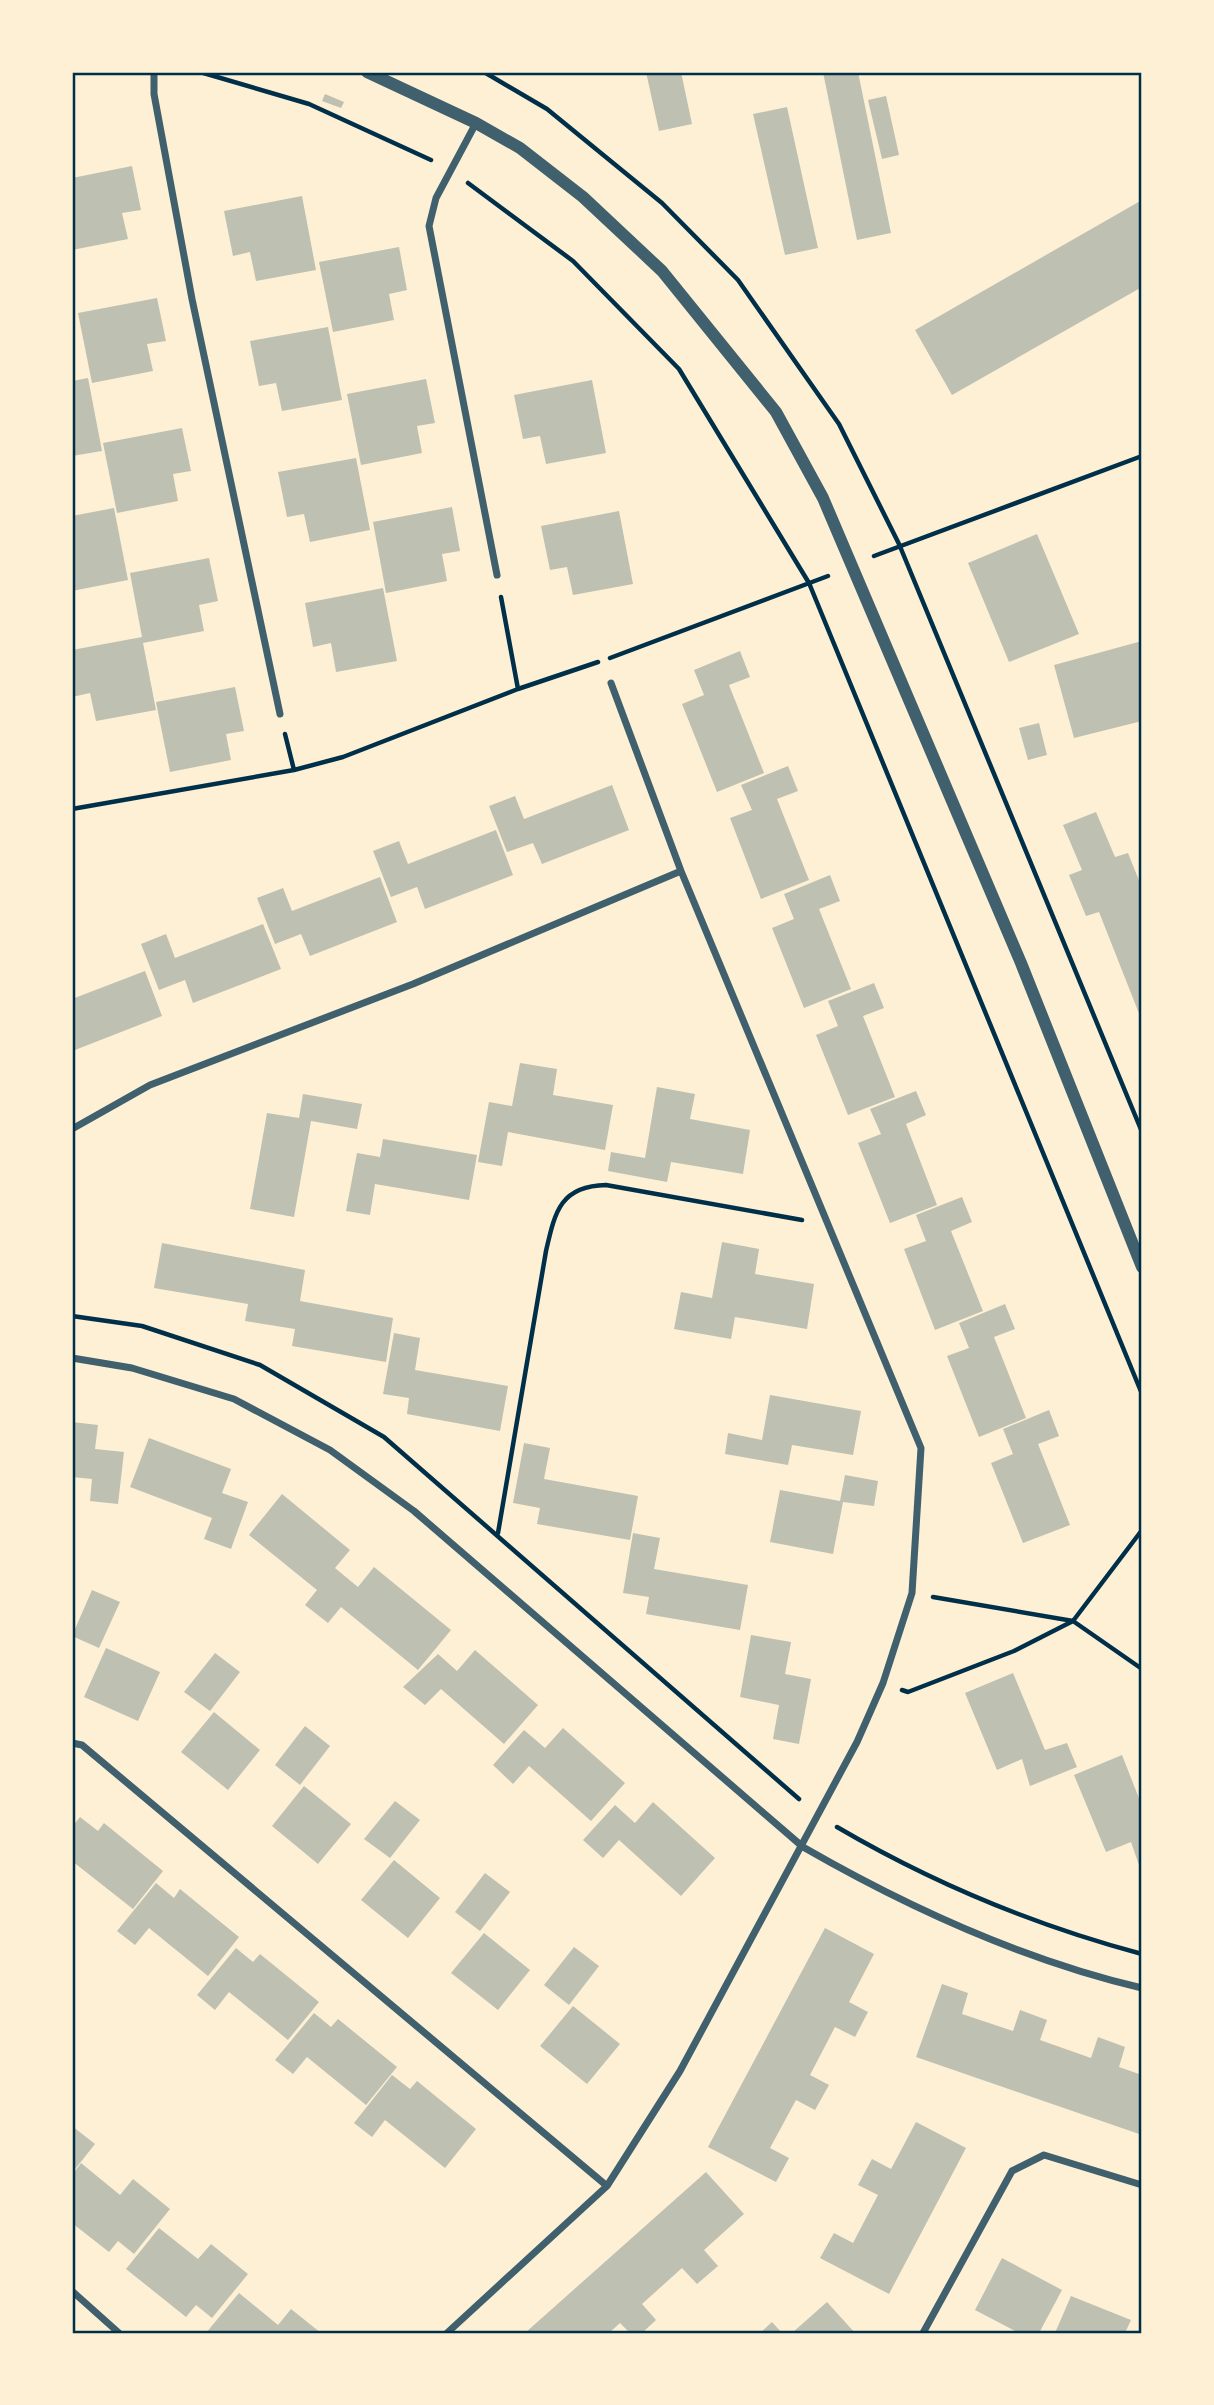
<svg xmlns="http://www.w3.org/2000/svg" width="1214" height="2405" font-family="'Public Sans',sans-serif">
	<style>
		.building { fill: #bec0b2 }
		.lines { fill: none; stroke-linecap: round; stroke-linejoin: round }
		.path { stroke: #003049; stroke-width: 4.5 }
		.minor { stroke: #3f606c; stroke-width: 7 }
		.tertiary { stroke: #3f606c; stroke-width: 12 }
		.neatline { fill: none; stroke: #003049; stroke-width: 2.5 }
	</style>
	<rect width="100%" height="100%" fill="#fdf0d5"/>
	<!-- building -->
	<path class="building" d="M646 72H681L692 124 659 131Z
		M823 72H858L891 233 857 240Z
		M325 94 344 102 341 108 322 101Z
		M886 96 899 155 882 159 868 100Z
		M787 107 818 248 785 255 753 114Z
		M132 166 141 210 122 213 128 239 72 250V178Z
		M302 196 316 270 256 281 250 252 233 256 224 211Z
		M1142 200V287L952 395 915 330Z
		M399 247 407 290 389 294 394 320 333 332 319 262Z
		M157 298 166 341 147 344 153 371 92 383 78 313Z
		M328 327 342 400 282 411 276 383 259 386 250 341Z
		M88 378 102 451 72 456V381Z
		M426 379 435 423 417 426 422 453 361 465 347 394Z
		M592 380 606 453 546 464 540 436 523 439 514 395Z
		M182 428 191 471 173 474 178 501 117 513 103 443Z
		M356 458 370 530 310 542 304 514 287 517 278 472Z
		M452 507 460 551 442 554 447 581 386 593 373 522Z
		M114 508 128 580 72 591V516Z
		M619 511 633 584 573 595 567 567 550 570 541 526Z
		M1037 534 1079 634 1009 662 968 563Z
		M209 558 218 601 199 605 204 631 143 643 156 710 96 721 90 693 72 697V650L142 637 130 573Z
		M383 588 397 661 336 672 331 643 313 647 305 603Z
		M1142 641V721L1074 738 1054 665Z
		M740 651 750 677 729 685 764 773 717 792 682 704 704 695 694 670Z
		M235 687 244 731 226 734 231 760 170 772 156 702Z
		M1039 723 1047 755 1028 760 1019 728Z
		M788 766 798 791 777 799 809 880 761 899 730 818 752 810 741 785Z
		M612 785 629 830 542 864 533 843 507 852 489 806 515 796 524 819Z
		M1096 812 1115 857 1128 853 1142 888V1021L1099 912 1086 916 1069 875 1082 870 1063 825Z
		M496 830 513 875 425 909 417 887 391 897 373 851 399 841 408 864Z
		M830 875 840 901 819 909 851 989 804 1008 772 928 794 919 784 894Z
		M380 877 397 922 310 956 301 934 275 944 257 898 283 888 292 911Z
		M263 924 281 969 193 1003 185 980 159 990 141 944 166 934 175 958Z
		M145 971 162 1016 75 1050 72 1043V999Z
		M874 983 884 1008 863 1016 895 1097 848 1115 816 1035 838 1026 828 1001Z
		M520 1063 557 1069 553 1095 613 1105 605 1150 508 1132 502 1166 478 1162 489 1102 512 1106Z
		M657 1087 695 1094 690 1119 750 1130 743 1174 671 1162 667 1182 608 1171 611 1152 645 1158Z
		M916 1091 926 1115 906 1124 937 1205 890 1223 858 1143 881 1134 870 1109Z
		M303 1094 362 1104 357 1129 311 1121 294 1217 250 1209 267 1113 299 1118Z
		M383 1139 477 1155 469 1200 375 1184 370 1215 346 1211 357 1153 380 1157Z
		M962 1197 972 1222 951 1231 983 1311 935 1330 904 1249 926 1241 916 1215Z
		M722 1242 759 1249 755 1274 814 1284 807 1329 735 1317 731 1339 674 1329 681 1292 712 1298Z
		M162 1243 305 1270 300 1301 393 1318 386 1362 292 1346 295 1329 245 1321 248 1304 154 1288Z
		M1005 1304 1015 1329 994 1337 1026 1418 979 1437 947 1356 969 1348 959 1323Z
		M394 1333 420 1338 415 1370 508 1386 500 1431 407 1414 409 1398 383 1394Z
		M770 1395 861 1411 853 1455 792 1445 788 1465 725 1454 728 1433 762 1440Z
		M1049 1410 1059 1436 1038 1444 1070 1525 1023 1543 991 1463 1013 1454 1003 1429Z
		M72 1422 98 1425 95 1449 124 1452 118 1504 90 1501 92 1479 72 1477Z
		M149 1438 231 1469 222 1493 248 1502 231 1549 204 1539 212 1518 130 1487Z
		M524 1443 550 1448 544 1479 638 1496 630 1540 537 1524 540 1508 513 1503Z
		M845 1475 878 1481 874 1506 843 1502 833 1554 770 1542 780 1490 840 1501Z
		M282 1494 350 1550 335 1568 358 1587 374 1567 451 1630 418 1670 341 1607 328 1623 305 1605 317 1590 249 1535Z
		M633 1533 660 1538 654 1569 748 1585 740 1630 646 1614 649 1597 623 1593Z
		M92 1590 120 1602 99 1648 72 1636Z
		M751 1635 791 1642 785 1674 811 1679 799 1744 773 1739 779 1705 740 1697Z
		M106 1648 160 1672 138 1721 84 1697Z
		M475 1650 538 1705 504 1744 441 1689 425 1705 403 1687 438 1654 457 1671Z
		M215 1653 240 1672 210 1711 184 1692Z
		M1013 1673 1045 1750 1067 1743 1077 1767 1030 1786 1022 1759 997 1770 965 1693Z
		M214 1712 260 1750 228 1790 181 1752Z
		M305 1726 330 1746 300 1785 275 1765Z
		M563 1728 625 1783 591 1821 529 1766 513 1784 493 1765 524 1730 545 1748Z
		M1122 1755 1142 1806V1867L1140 1868 1131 1842 1106 1852 1074 1775Z
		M304 1786 351 1824 318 1864 272 1826Z
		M395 1801 420 1820 390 1858 364 1839Z
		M653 1802 715 1858 681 1896 619 1840 603 1858 583 1840 615 1805 635 1823Z
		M80 1817 98 1831 104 1823 163 1871 133 1909 72 1861V1827Z
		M394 1860 440 1898 408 1938 361 1900Z
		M485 1873 510 1892 480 1931 455 1912Z
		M156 1883 174 1898 180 1889 239 1937 208 1976 149 1928 135 1945 117 1931Z
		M825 1928 874 1954 849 2002 868 2012 855 2037 835 2027 810 2075 829 2085 815 2110 796 2100 770 2148 789 2158 776 2182 708 2147Z
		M484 1933 530 1970 498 2010 451 1973Z
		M574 1947 599 1966 569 2005 544 1985Z
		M236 1948 253 1962 260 1954 319 2002 288 2040 229 1992 215 2010 197 1995Z
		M942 1984 968 1993 962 2014 1013 2031 1020 2010 1047 2020 1040 2040 1091 2058 1098 2037 1125 2047 1119 2067 1142 2075V2135L916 2057Z
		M573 2006 620 2044 587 2084 540 2046Z
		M314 2013 331 2027 338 2019 397 2067 366 2105 307 2057 293 2074 275 2060Z
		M392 2075 410 2089 417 2081 476 2129 445 2168 385 2120 372 2137 354 2123Z
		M916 2122 966 2148 889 2294 820 2258 834 2233 853 2243 878 2195 858 2185 872 2159 891 2169Z
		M72 2126 95 2144 72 2173Z
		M81 2163 120 2195 133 2179 170 2209 134 2254 118 2241 109 2252 72 2223V2175Z
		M706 2172 744 2214 704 2250 718 2266 697 2284 682 2268 642 2304 656 2320 642 2333H630L620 2323 609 2333H525Z
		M159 2228 198 2259 211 2244 248 2274 212 2318 196 2305 186 2317 126 2269Z
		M1002 2258 1062 2290 1039 2333H1019L975 2310Z
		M239 2293 278 2325 291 2309 321 2333H206Z
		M1071 2296 1131 2320 1125 2333H1055Z
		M827 2302 855 2333H792Z
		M772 2322 782 2333H760Z"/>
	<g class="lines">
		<!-- path -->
		<path class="path" d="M200 72 309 104 431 160
			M484 72 547 109 662 203 738 280 839 424 899 544 1142 1132
			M468 183 573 261 679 369 809 583 1142 1394
			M874 556 1142 456
			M501 597 518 689
			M610 658 828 576
			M285 734 294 770
			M72 809 294 770 343 757 518 689 598 662
			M72 1316 142 1326 260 1365 384 1437 799 1799
			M498 1533 546 1251C555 1212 560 1186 606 1185L802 1220
			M933 1597 1073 1621 1142 1669
			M902 1690 908 1692 1014 1651 1073 1621 1142 1530
			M837 1827C931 1882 1037 1926 1142 1954"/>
		<!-- minor -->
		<path class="minor" d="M154 72V94L192 299 280 714
			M476 123 436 198 429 226 497 575
			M72 1129 150 1085 413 984 681 871
			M72 1358 132 1368 234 1399 330 1450 414 1511 803 1847C909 1908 1023 1960 1142 1988
			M72 1743 82 1745 607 2186
			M72 2291 119 2333
			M447 2333 607 2186 680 2071 857 1742 883 1683 912 1593 921 1448 681 871 611 683
			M923 2333 1012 2171 1044 2155 1142 2185"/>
		<!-- tertiary -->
		<path class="tertiary" d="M367 72 476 123 520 148 583 197 662 271 776 412 823 498 1021 963 1142 1267"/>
	</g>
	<!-- border -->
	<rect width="1214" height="2405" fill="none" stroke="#fdf0d5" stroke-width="147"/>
	<rect x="74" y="74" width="1066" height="2258" class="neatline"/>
</svg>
